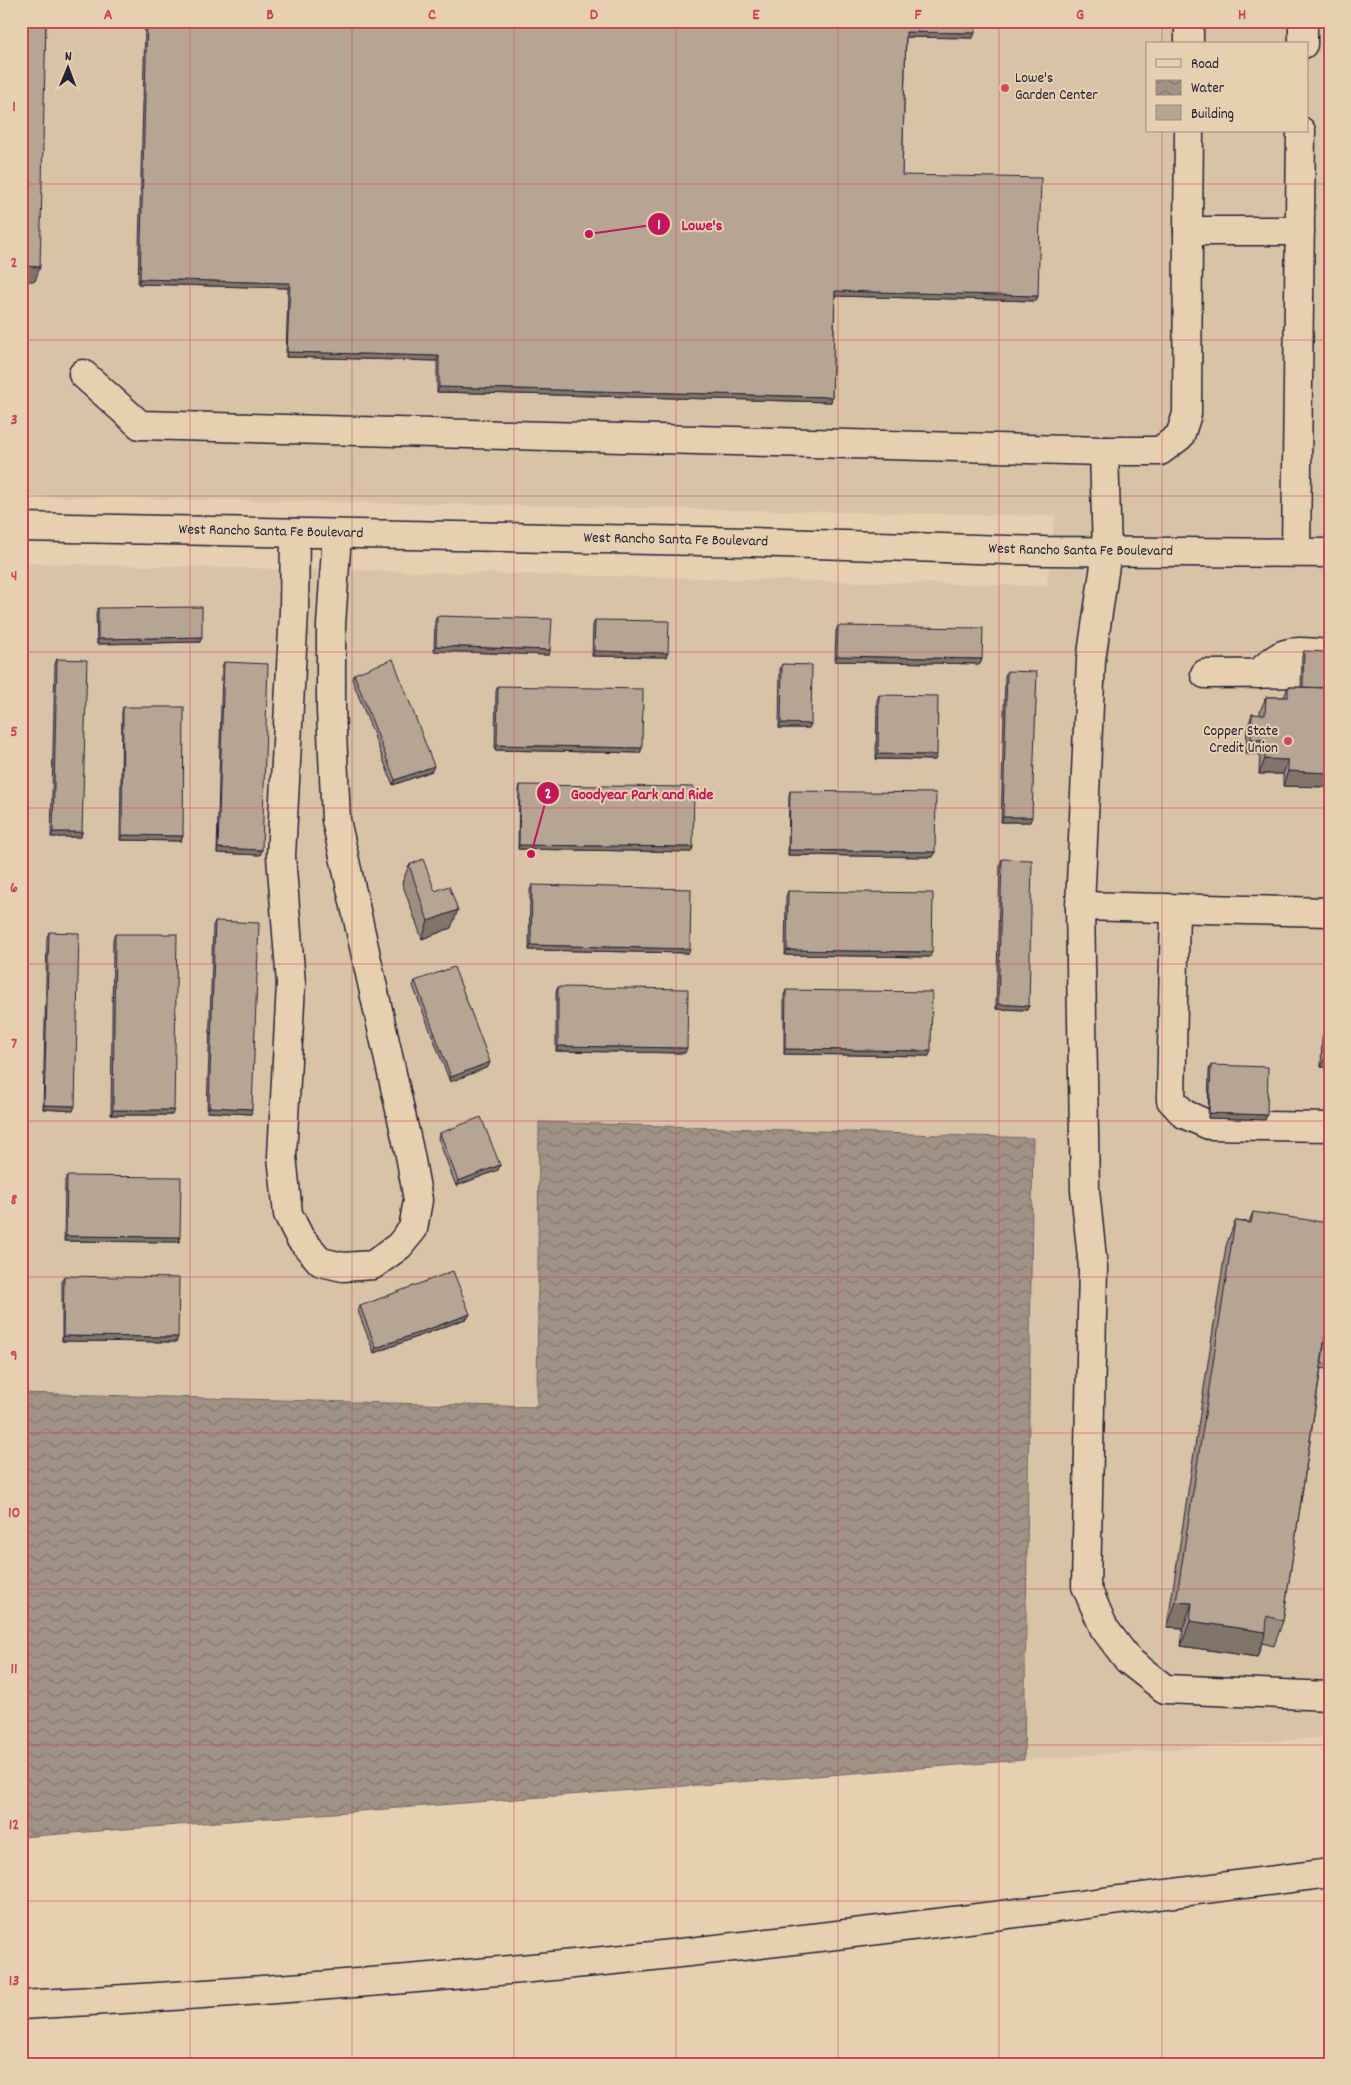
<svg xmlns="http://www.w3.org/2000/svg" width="1351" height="2085" font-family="Dekko,sans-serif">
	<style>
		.built { fill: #d9c3a7; fill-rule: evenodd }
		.water { fill: url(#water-waves); stroke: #6e6568 }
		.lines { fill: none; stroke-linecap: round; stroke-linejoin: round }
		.minor-casing { stroke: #22223b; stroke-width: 31 }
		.highway-casing { stroke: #22223b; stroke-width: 31 }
		.minor { stroke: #e7d0b0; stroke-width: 28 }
		.highway { stroke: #e7d0b0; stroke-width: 28 }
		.wall { fill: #9d8e7e; stroke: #22223b }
		.shaded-wall { fill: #807467; stroke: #22223b }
		.building { fill: #b7a593; stroke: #22223b }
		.grid { fill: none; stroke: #c84759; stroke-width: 1; stroke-opacity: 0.55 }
		.poi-dot { fill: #d1495b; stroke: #e7d0b0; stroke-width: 2 }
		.labels { text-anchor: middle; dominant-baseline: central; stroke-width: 4; stroke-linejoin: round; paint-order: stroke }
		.poi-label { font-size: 15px; fill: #22223b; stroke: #e7d0b0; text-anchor: start }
		.street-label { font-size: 15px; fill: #22223b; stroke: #e7d0b0 }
		.leader { fill: none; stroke: #c2185b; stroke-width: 2 }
		.callout-dot { fill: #c2185b; stroke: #e7d0b0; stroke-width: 2 }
		.mark-label { font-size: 15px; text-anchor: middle; font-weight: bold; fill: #fff }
		.callout-label { font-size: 16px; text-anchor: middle; font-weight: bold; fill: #c2185b; stroke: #e7d0b0; stroke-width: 4; stroke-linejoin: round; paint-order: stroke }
		.neatline { fill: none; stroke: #c84759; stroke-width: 2 }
		.grid-label { font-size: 16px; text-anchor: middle; font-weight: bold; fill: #c84759 }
	</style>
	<defs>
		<pattern id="water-waves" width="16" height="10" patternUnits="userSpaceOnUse" patternTransform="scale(1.25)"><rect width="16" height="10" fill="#a19286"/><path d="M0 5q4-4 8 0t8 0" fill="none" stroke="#83776f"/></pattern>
	</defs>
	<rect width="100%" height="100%" fill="#e7d0b0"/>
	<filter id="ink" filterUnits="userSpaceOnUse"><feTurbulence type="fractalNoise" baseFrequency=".02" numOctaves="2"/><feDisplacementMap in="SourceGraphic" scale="10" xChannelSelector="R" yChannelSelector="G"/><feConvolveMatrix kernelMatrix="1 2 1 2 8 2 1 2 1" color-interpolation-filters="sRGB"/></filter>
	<g filter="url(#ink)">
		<!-- built -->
		<path class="built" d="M21 21H1330V1737L1024 1760 1033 1138 539 1122 537 1407 21 1393V563L1047 586 1055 516 21 496ZM1147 44H1307V131H1147Z"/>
		<!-- water -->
		<path class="water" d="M539 1122 1033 1138 1024 1760 21 1837V1393L537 1407Z"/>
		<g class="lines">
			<defs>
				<g id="minor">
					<path d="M1189 44V21"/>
					<path d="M1303 44V21"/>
					<path d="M1188 231 1189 131"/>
					<path d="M83 374 140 425 1104 451H1160L1180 436 1187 414 1188 231H1300"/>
					<path d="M1104 451 1107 552 1091 660 1080 906 1085 1190 1093 1268 1086 1586 1104 1628 1128 1660 1165 1689 1330 1696"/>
					<path id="s1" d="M21 527 751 542 1044 551 1330 553"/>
					<path d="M295 533 294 611 281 856 291 984 282 1156 288 1214 300 1238 321 1262 343 1267 373 1265 399 1246 413 1229 418 1200 410 1155 336 820 331 710V625L337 534"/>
					<path d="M1296 552 1301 131"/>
					<path d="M1205 674 1330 673"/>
					<path d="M1259 674C1283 646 1296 652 1330 654"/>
					<path d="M1080 906 1330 912"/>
					<path d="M1175 909 1171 1100 1184 1114 1209 1125 1330 1127"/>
				</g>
				<path id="highway" d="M21 2005C226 1994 430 1979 634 1958 867 1933 1098 1903 1330 1873"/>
			</defs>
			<!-- minor casing -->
			<use href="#minor" class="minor-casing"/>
			<!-- highway casing -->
			<use href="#highway" class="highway-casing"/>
			<!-- minor -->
			<use href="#minor" class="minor"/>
			<!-- highway -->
			<use href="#highway" class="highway"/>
		</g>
		<!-- wall -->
		<path class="wall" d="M21 21H975L973 38 906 37 902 175 1038 296 1036 301 835 296 832 397 831 402 437 392V361L286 357 288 288 138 284 145 27 46 25 35 281Z
			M98 608 200 642 97 644 96 613Z
			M437 616 550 650 549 655 434 651 435 621Z
			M595 620 666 657 592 656 593 625Z
			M838 626 982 659 980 664 835 661 836 631Z
			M1304 651 1330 787 1283 786V774H1259L1260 754H1246L1247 729 1252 714 1260 715V711L1266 697H1284L1288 687H1301L1302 656Z
			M57 659 82 832 81 837H51L55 664Z
			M224 662 262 850 260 855 217 853 222 667Z
			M782 664 809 728H779L780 669Z
			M1007 671 1030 822H1001L1005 676Z
			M354 674 432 771 393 785 352 679Z
			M498 686 642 748 640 753 495 750 496 691Z
			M879 695 937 755 935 760 876 759 877 700Z
			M123 707 183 836 181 841 120 840 122 712Z
			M520 785 693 847 691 852 518 849 519 790Z
			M790 791 935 852 933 857 788 855 789 796Z
			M1002 859 1027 1010 996 1009 1000 864Z
			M409 865 435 891 451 928 422 939 402 883Z
			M532 885 689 953 529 950 530 890Z
			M788 891 930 957 785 955 786 896Z
			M215 921 251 1114 207 1112 213 926Z
			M49 932 73 1111 43 1109 47 937Z
			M115 934 172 1115H111L113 939Z
			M415 981 488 1067 450 1082 413 986Z
			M558 987 685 1053 556 1051V992Z
			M786 990 929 1056 784 1054V995Z
			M1327 1024H1330V1084H1327L1328 1067H1321L1322 1038Z
			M1211 1065 1267 1115 1265 1120 1208 1118 1209 1070Z
			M440 1133 500 1165 498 1170 456 1186 438 1138Z
			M67 1176 180 1237 179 1242 64 1241 65 1181Z
			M1253 1212 1327 1237 1328 1317H1330V1370L1321 1368 1283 1621 1274 1646 1262 1643 1257 1657 1181 1646 1183 1628 1167 1627 1226 1246 1235 1221 1249 1222Z
			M64 1276 178 1337 176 1342 62 1341V1281Z
			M360 1306 468 1318 374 1353 358 1311Z"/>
		<!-- shaded-wall -->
		<path class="shaded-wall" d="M43 21H147L145 27 41 25Z
			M906 32 975 33 973 38 904 37Z
			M21 266 40 267 35 281H21Z
			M140 279 290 283 288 288 138 284Z
			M835 291 1038 296 1036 301 833 296Z
			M287 352 439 356 437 361 286 357Z
			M439 387 832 397 831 402 437 392Z
			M202 637 200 642 97 644 98 639Z
			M436 646 550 650 549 655 434 651Z
			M594 651 668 653 666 657 592 656Z
			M837 656 982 659 980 664 835 661Z
			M781 723 811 724 809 728H779Z
			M1251 739 1265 740 1260 754H1246Z
			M497 745 642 748 640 753 495 750Z
			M878 754 937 755 935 760 876 759Z
			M1265 759 1288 760 1283 774H1259Z
			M434 766 432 771 393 785 395 780Z
			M1288 771 1330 773V787L1283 786Z
			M1003 817H1032L1030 822H1001Z
			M53 832H82L81 837H51Z
			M122 835 183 836 181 841 120 840Z
			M519 845 693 847 691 852 518 849Z
			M218 848 262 850 260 855 217 853Z
			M789 850 935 852 933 857 788 855Z
			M458 910 451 928 422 939 428 921Z
			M531 945 690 949 689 953 529 950Z
			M787 950 932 952 930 957 785 955Z
			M998 1004 1029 1006 1027 1010 996 1009Z
			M558 1046 687 1048 685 1053 556 1051Z
			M785 1049 931 1051 929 1056 784 1054Z
			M1327 1053H1330V1061L1328 1067H1321Z
			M490 1062 488 1067 450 1082 451 1077Z
			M44 1105 75 1106 73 1111 43 1109Z
			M209 1107 252 1109 251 1114 207 1112Z
			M113 1110H174L172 1115H111Z
			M1209 1113 1267 1115 1265 1120 1208 1118Z
			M500 1165 498 1170 456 1186 458 1181Z
			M66 1236 180 1237 179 1242 64 1241Z
			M470 1314 468 1318 374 1353 376 1348Z
			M63 1336 178 1337 176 1342 62 1341Z
			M1176 1602 1192 1603 1183 1628 1167 1627Z
			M1190 1621 1266 1632 1257 1657 1181 1646Z"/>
		<!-- building -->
		<path class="building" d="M21 21H46L40 267 21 266Z
			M147 21H975V33L906 32 902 175 1041 178 1038 296 835 291 832 397 439 387V356L287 352 290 283 140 279Z
			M202 607V637L98 639V608Z
			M437 616 552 619 550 650 436 646Z
			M595 620 669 621 668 653 594 651Z
			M838 626 983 628 982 659 837 656Z
			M1304 651 1330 652V688L1303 687Z
			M57 659 87 660 82 832H53Z
			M393 659 434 766 395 780 354 674Z
			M224 662 268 664 262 850 218 848Z
			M782 664 812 665 811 724 781 723Z
			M1007 671 1037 672 1032 817H1003Z
			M498 686 643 689 642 748 497 745Z
			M1288 687 1330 688V773L1288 771V760L1265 759V740L1251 739 1252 714 1265 715 1266 697H1288Z
			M879 695 938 696 937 755 878 754Z
			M123 707H184L183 836 122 835Z
			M520 785 694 787 693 847 519 845Z
			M790 791 936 793 935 852 789 850Z
			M423 859 435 891 449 886 458 910 428 921 409 865Z
			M1002 859 1032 860 1029 1006 998 1004Z
			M532 885 691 889 690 949 531 945Z
			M788 891 933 893 932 952 787 950Z
			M215 921 259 923 252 1109 209 1107Z
			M49 932 79 933 75 1106 44 1105Z
			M115 934H177L174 1110H113Z
			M454 967 490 1062 451 1077 415 981Z
			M558 987 688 989 687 1048 558 1046Z
			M786 990 932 992 931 1051 785 1049Z
			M1327 1024H1330V1053H1327Z
			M1211 1065 1268 1067 1267 1115 1209 1113Z
			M481 1117 500 1165 458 1181 440 1133Z
			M67 1176 181 1177 180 1237 66 1236Z
			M1253 1212 1329 1223 1327 1237 1330 1238V1306L1283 1621 1267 1616 1266 1632 1190 1621 1192 1603 1176 1602 1235 1221 1251 1223Z
			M453 1271 470 1314 376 1348 360 1306Z
			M64 1276 179 1278 178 1337 63 1336Z
			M1328 1317H1330V1365L1321 1363Z"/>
	</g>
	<!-- grid -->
	<path class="grid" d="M190 21V2064M352 21V2064M514 21V2064M676 21V2064M838 21V2064M999 21V2064M1162 21V44M1162 131V2064M21 184H1330M21 340H1330M21 496H1330M21 652H1330M21 808H1330M21 964H1330M21 1121H1330M21 1277H1330M21 1433H1330M21 1589H1330M21 1745H1330M21 1901H1330"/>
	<!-- markers -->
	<g class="poi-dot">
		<circle cx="1005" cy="88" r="5"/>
		<circle cx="1288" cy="741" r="5"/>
	</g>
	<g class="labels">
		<!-- poi labels -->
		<g class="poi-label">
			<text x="1015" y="79">Lowe's<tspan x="1015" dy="17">Garden Center</tspan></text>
			<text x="1278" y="732" text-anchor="end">Copper State<tspan x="1278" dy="17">Credit Union</tspan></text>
		</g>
		<!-- street labels -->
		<g class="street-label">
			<text stroke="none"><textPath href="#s1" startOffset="250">West Rancho Santa Fe Boulevard</textPath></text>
			<text stroke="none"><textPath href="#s1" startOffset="655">West Rancho Santa Fe Boulevard</textPath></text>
			<text stroke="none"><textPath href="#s1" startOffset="1060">West Rancho Santa Fe Boulevard</textPath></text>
		</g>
	</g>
	<!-- callouts -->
	<path class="leader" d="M589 234L659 224M531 854L548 793"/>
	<g class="callout-dot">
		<circle cx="589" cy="234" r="5"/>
		<circle cx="531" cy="854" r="5"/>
		<circle cx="659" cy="224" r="12"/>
		<circle cx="548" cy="793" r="12"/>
	</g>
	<g class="mark-label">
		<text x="659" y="229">1</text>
		<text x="548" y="798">2</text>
	</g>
	<g class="callout-label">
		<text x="702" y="230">Lowe's</text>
		<text x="642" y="799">Goodyear Park and Ride</text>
	</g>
	<!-- margin -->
	<rect width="1351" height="2085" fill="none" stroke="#e7d0b0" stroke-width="55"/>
	<!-- legend -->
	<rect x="1146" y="42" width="162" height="90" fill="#e7d0b0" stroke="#988a81"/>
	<rect x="1156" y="59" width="25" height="8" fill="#e7d0b0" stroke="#988a81"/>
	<text x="1191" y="68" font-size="15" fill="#22223b">Road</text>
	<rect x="1156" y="80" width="25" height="15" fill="url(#water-waves)" stroke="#988a81"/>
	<text x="1191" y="92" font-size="15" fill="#22223b">Water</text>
	<rect x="1156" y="105" width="25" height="15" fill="#b7a593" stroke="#988a81"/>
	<text x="1191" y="118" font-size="15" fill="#22223b">Building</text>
	<!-- north arrow -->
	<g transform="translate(68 68) rotate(1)" stroke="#e7d0b0" stroke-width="4" paint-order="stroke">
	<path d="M0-4L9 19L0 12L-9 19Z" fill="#22223b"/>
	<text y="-8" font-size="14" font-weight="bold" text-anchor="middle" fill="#22223b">N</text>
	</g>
	<rect x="28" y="28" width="1296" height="2030" class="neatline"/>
	<g class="grid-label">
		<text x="108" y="19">A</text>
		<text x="270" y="19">B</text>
		<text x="432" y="19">C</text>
		<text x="594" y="19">D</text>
		<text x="756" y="19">E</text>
		<text x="918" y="19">F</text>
		<text x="1080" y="19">G</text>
		<text x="1242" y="19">H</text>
		<text x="14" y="111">1</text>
		<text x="14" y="267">2</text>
		<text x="14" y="424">3</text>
		<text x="14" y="580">4</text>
		<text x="14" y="736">5</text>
		<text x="14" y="892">6</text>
		<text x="14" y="1048">7</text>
		<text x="14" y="1204">8</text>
		<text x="14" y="1360">9</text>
		<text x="14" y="1517">10</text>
		<text x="14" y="1673">11</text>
		<text x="14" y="1829">12</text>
		<text x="14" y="1985">13</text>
	</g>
</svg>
